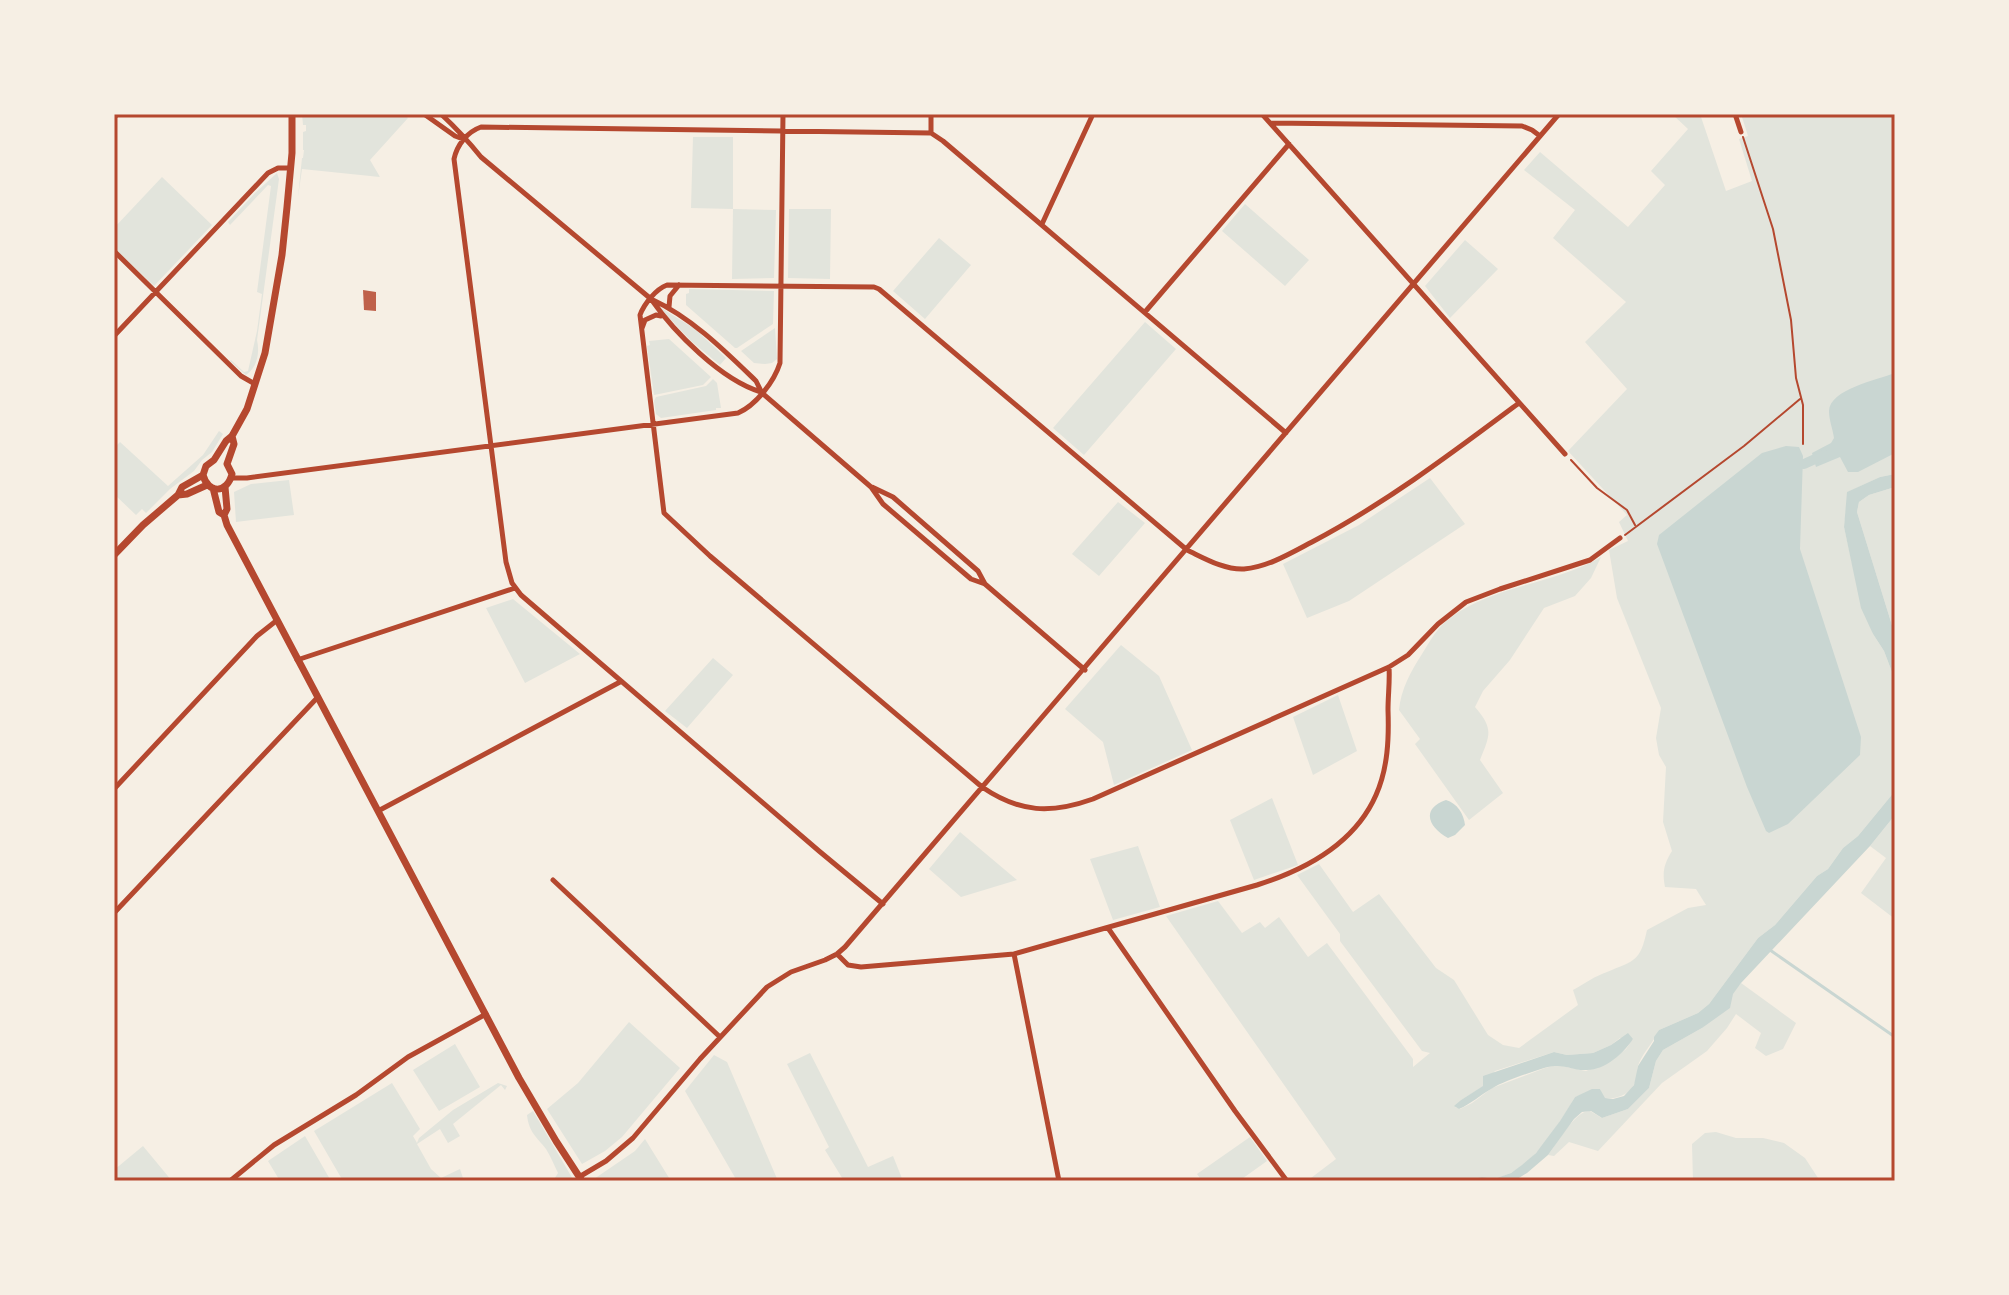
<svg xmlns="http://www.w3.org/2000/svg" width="2009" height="1295" font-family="Quicksand,sans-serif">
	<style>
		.green { fill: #e2e4dc; fill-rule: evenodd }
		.water { fill: #c9d6d2 }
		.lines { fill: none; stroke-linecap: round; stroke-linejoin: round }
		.stream { stroke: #c9d6d2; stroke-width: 3 }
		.canal { stroke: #c9d6d2; stroke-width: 10 }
		.building { fill: #bf614a }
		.path { stroke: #b5482f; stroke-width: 2 }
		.minor { stroke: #b5482f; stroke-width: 5 }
		.tertiary { stroke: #b5482f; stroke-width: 7 }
		.neatline { fill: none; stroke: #b5482f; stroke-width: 3 }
	</style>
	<rect width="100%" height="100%" fill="#f6efe4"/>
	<!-- green -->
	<path class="green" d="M302 114H404L408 118 370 160 380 177 302 169 298 197 302 158H303L304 150H303V132L306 131V125H303Z
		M1672 114H1700L1726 191 1752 181 1739 139 1748 136 1741 114H1895V474L1880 477 1848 492 1844 527 1852 563 1873 634 1884 651 1895 680V791L1858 836 1843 848 1828 869 1817 876 1775 925 1758 938 1709 1004 1698 1013 1659 1030C1654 1042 1644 1051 1639 1063 1636 1071 1639 1067 1637 1076 1634 1092 1620 1100 1604 1098L1600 1089 1575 1097C1558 1125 1531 1172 1496 1178 1484 1180 1477 1176 1465 1181H1307L1336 1159 1166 916 1218 901 1242 933 1260 922 1265 928 1279 917 1308 957 1327 943 1413 1059V1067L1430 1053 1422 1051 1340 941V934L1297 875 1319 864 1353 912 1379 894 1436 968 1454 980 1488 1035 1503 1045 1519 1048 1578 1005 1573 990C1584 984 1595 976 1607 972 1635 960 1640 962 1647 930L1688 908 1706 905 1696 889 1665 887C1662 872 1664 864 1672 851L1663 822 1666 767 1659 755 1656 738 1661 708 1617 598 1609 550 1628 541 1619 522 1627 515 1568 451 1627 389 1585 342 1626 302 1553 238 1575 210 1524 170 1540 152 1628 227 1665 185 1651 171 1688 129ZM1620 1038 1633 1039 1626 1049 1615 1058 1586 1071 1557 1065 1545 1068 1492 1088 1472 1103 1460 1109 1455 1107 1461 1100 1484 1086 1495 1071 1554 1052 1567 1055 1593 1053 1611 1045Z
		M693 137H733V209L776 210 774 278 732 279 733 209 691 208Z
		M277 173 279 179 257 340C260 353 257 368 246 375L230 361 231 360 244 372 248 371 257 331 262 294 257 292 271 186 268 185 230 225 228 222 255 193Z
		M162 177 212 225 154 286 114 248V228Z
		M1245 204 1309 260 1285 286 1222 231Z
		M789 209H831L830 279 788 278Z
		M939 238 971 265 925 319 893 291Z
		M1465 240 1498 269 1450 318 1425 286Z
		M689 289 774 291 773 324 737 348H735L686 305V294L689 293Z
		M658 306 695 329 726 358 720 365 691 341Z
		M1145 322 1176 349 1084 455 1053 428Z
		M775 328 777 359 772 363 765 364 754 363 741 351Z
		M669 339 711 377 703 385 654 395 647 346 650 345 649 341Z
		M713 379 717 383 721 408H716V410L661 418 656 414 654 401 656 397 706 386Z
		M219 431 223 434 212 452 202 460 194 471 170 489 146 513 142 509 136 515 114 494V448L120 442 168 486 203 455Z
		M1430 478 1465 524 1349 601 1307 618 1283 564 1359 525Z
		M289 480 294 515 236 522 234 492 251 484Z
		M1895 487V635L1857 512 1859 502 1869 495Z
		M1118 502 1145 523 1099 576 1072 554Z
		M1601 557 1591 578 1575 596 1544 608 1510 660 1483 691 1475 707C1494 729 1490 735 1480 760L1503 793 1469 820 1415 744 1420 739 1399 710C1401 689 1411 671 1422 654 1428 644 1435 632 1443 624 1487 585 1552 586 1601 557Z
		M513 599 580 654 525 683 486 608Z
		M1121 645 1159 676 1192 750 1114 785 1103 742 1065 709Z
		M713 658 733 675 687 728 665 711Z
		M1338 695 1357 751 1313 775 1293 717Z
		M1272 798 1298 865 1254 880 1230 820Z
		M1895 815V919L1861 893 1886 858 1870 846Z
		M960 832 1017 880 961 897 929 869Z
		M1138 846 1160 907 1113 920 1090 859Z
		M1741 983 1796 1023 1783 1049 1766 1056 1755 1048 1761 1033 1736 1014 1727 1028 1707 1051 1662 1083 1598 1151 1569 1142 1554 1156 1548 1155C1556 1145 1576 1109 1590 1111 1592 1112 1600 1117 1602 1118L1628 1109 1649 1088 1656 1061 1663 1050 1702 1028Z
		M629 1022 680 1068 622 1137 605 1151 582 1164 547 1109 578 1083Z
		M455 1044 480 1087 439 1111 413 1070Z
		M810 1053 868 1167 893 1156 903 1181H844L825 1150 829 1147 787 1064Z
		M714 1055 727 1062 778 1181H737L685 1091Z
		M392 1083 420 1129 413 1136 417 1143 419 1138 453 1110 498 1083 507 1086 505 1090 501 1085 453 1124 460 1136 448 1143 440 1129 417 1144 431 1169 441 1178 460 1169 464 1181H343L314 1131Z
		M533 1111 574 1181H553L558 1173C554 1165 551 1157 546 1149 537 1137 529 1133 527 1115Z
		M1716 1132 1736 1138H1763L1784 1143 1805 1158 1820 1181H1693L1692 1144 1705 1133Z
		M305 1136 331 1181H280L268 1161Z
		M1250 1137 1267 1161 1239 1181H1202L1197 1174Z
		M645 1139 671 1181H595L594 1179 635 1151Z
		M143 1146 172 1181H114V1170Z"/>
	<!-- water -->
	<path class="water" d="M1895 373V453L1858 472H1848L1840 457 1816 467 1812 453 1831 443 1834 438C1833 430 1829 420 1829 411 1830 389 1877 380 1895 373Z
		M1786 446 1799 447 1803 456 1800 549 1861 737 1860 755 1788 824 1769 833 1766 831 1747 787 1657 544 1659 535 1762 453Z
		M1895 474V487L1869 495 1859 502 1857 512 1895 635V680L1884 651 1873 634 1861 608 1844 527 1847 492 1880 477Z
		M1895 791V815L1870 846 1741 983 1733 994 1730 1008 1702 1028 1663 1050 1656 1061 1649 1088 1628 1109 1602 1118 1591 1111 1582 1112 1574 1119 1548 1155 1527 1173 1514 1181H1465L1482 1177 1494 1179 1511 1173 1522 1165 1536 1153 1560 1121 1575 1097 1592 1089H1600L1605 1098 1613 1099 1624 1096 1634 1085 1638 1066 1654 1041V1037L1659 1030 1698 1013 1709 1004 1758 938 1775 925 1817 876 1828 869 1843 848 1858 836Z
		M1446 800C1457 803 1464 814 1465 825L1455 835 1448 838C1429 828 1420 809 1446 800Z
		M1628 1033 1633 1039C1624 1053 1605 1070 1587 1070 1570 1071 1565 1062 1544 1068 1527 1074 1506 1080 1491 1089 1480 1095 1471 1104 1459 1109L1454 1106 1461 1100 1483 1086V1076L1554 1052 1567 1055 1593 1053 1611 1045Z"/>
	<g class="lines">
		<!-- stream -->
		<path class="stream" d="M1770 950 1895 1037"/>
		<!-- canal -->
		<path class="canal" d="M1804 464 1824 455"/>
	</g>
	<!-- building -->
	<path class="building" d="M363 290 376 292V311L364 310Z"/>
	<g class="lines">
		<!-- path -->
		<path class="path" d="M1743 137 1773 229 1791 320 1796 378 1803 405V444
			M1571 460 1597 488 1627 510 1635 525
			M1625 535 1744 446 1800 399"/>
		<!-- minor -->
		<path class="minor" d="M424 114 455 136 463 139
			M441 114C456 128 469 142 481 157L651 299C674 332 721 380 761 392
			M1262 114 1565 454
			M1735 114 1741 132
			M114 118 117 114
			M1271 123 1522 126 1532 130 1540 136
			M931 133 943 141 1286 433
			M931 133V114
			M1042 224 1093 114
			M114 251 241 376 255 384
			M651 299C692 318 724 350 756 381L762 393 871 487 883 504 971 579 985 584
			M669 307 670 296 679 285
			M1145 312 1289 144
			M642 328 645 320 656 315 661 316
			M114 336 268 173 278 168H291
			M1519 403C1452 453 1386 503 1312 542 1291 553 1268 567 1244 569 1224 570 1204 558 1187 550L879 289 874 287 667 285C656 289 644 304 640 315L664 513 710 556 982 787C1020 813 1051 814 1093 799L1389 667 1408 655 1438 624 1466 602 1500 589 1590 560 1620 538
			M231 478H247L738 413C756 405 774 382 780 363L783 114
			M872 487 893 497 978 571 985 584 1085 670
			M297 660 515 588
			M114 789 257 636 276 621
			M378 811 620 682
			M553 880 720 1037
			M883 904 819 851 521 595 512 583 506 562 454 159C457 145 467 132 481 127L931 133
			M114 913 317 698
			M1108 928 1235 1111 1287 1181
			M837 954 848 965 861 967 1014 954 1257 885C1305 870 1355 843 1376 795 1388 768 1389 738 1388 710 1388 695 1390 681 1389 667
			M1014 954 1059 1181
			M579 1177 606 1161 633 1138 700 1059 767 987 791 972 825 960 837 954 845 947 1559 114
			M230 1181 274 1145 356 1095 408 1057 486 1014"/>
		<!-- tertiary -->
		<path class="tertiary" d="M203 475C208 494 227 494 232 474L227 464 234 444 232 436
			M213 488 219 512 224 515 227 525 519 1078 556 1141 582 1181
			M178 495 187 494 207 485
			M224 515 227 509 225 487
			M114 555 143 525 178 495 182 487 203 475 206 466 214 460 226 441 232 436 247 409 265 353 282 255 287 207 292 153V114"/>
	</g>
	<!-- border -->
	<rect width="2009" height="1295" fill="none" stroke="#f6efe4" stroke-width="232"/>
	<rect x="116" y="116" width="1777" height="1063" class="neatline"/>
</svg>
